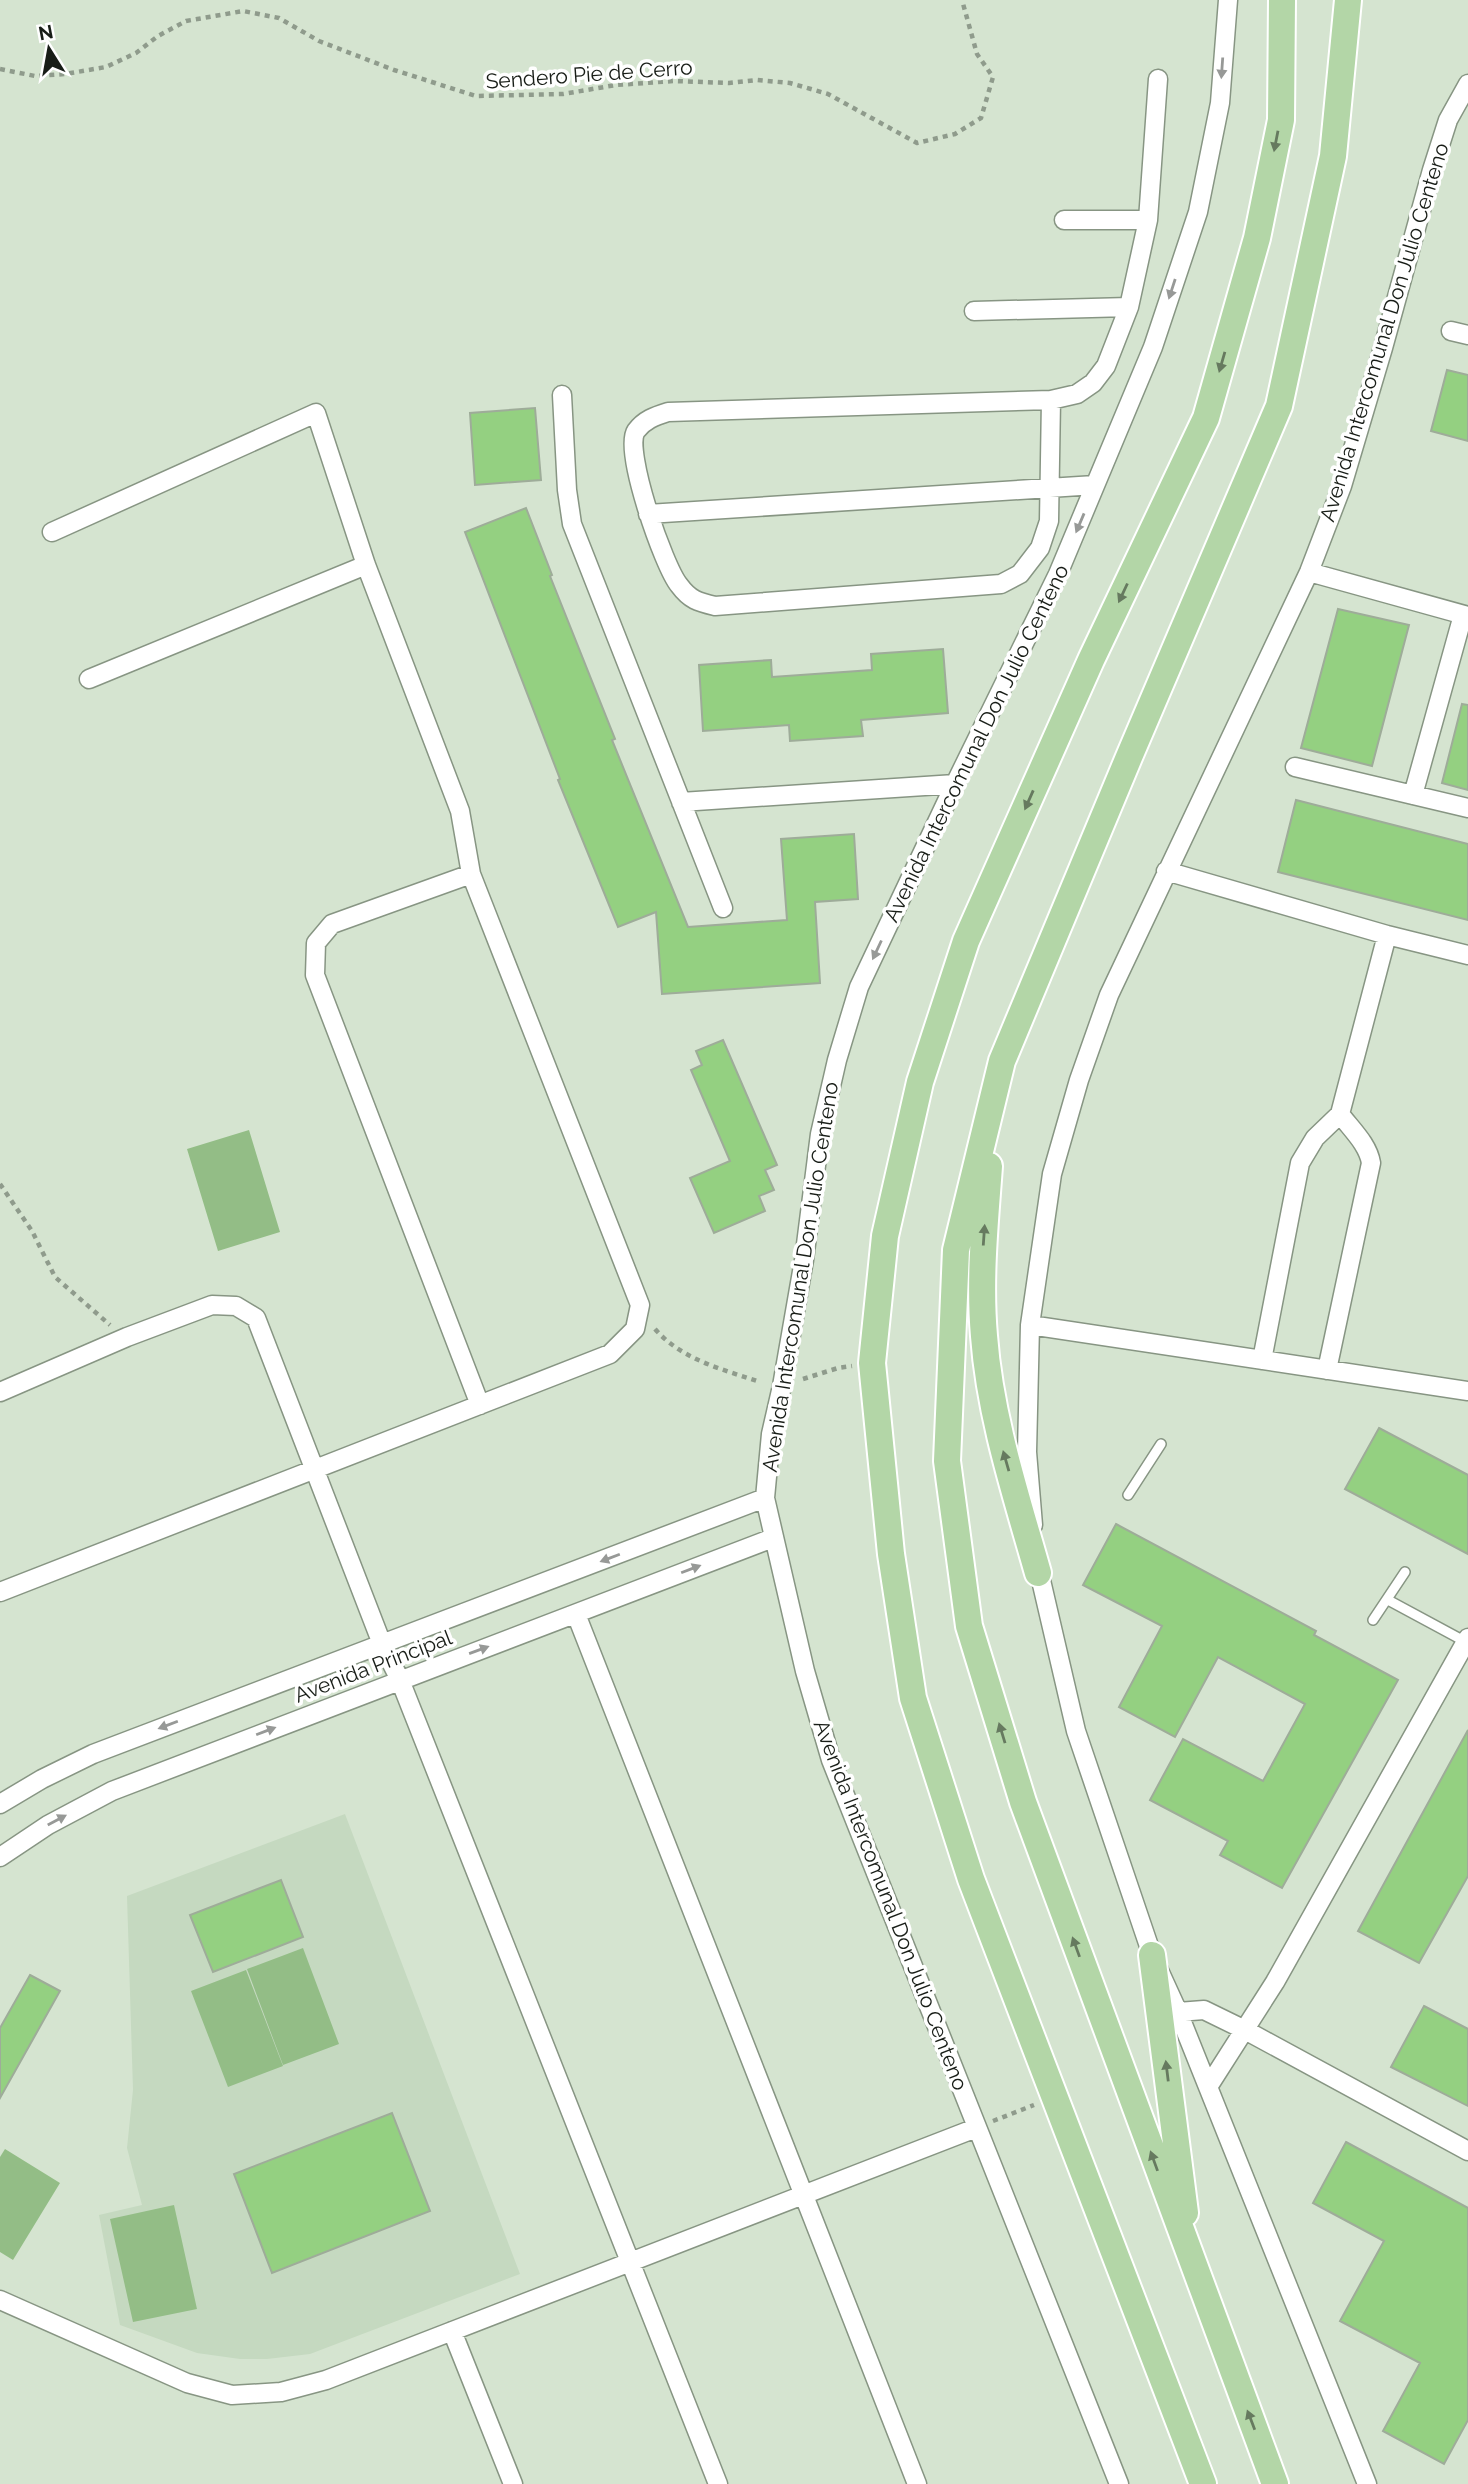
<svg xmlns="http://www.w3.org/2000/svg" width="1468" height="2484" font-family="Raleway,sans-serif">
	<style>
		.built { fill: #c5d9c0 }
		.green { fill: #93bd86 }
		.building { fill: #94d081; stroke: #9eac99; stroke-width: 2 }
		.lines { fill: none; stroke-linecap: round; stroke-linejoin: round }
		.lane-casing { stroke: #879583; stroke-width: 12 }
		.street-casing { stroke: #879583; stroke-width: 21 }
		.primary-casing { stroke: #fff; stroke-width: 30 }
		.path { stroke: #8f9b8c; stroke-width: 4.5; stroke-dasharray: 5 5; stroke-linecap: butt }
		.lane { stroke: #fff; stroke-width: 9 }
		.street { stroke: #fff; stroke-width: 18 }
		.primary { stroke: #b3d6a7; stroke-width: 26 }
		.oneway { fill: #979997 }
		.oneway2 { fill: #667a5f }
		.labels { text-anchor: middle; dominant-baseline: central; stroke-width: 7; stroke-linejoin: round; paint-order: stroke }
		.street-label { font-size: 21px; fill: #181d17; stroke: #fff }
	</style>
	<rect width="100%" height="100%" fill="#d5e4d0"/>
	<!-- built -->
	<path class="built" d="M345 1814 520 2274 310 2354 267 2359H240L197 2353 120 2325 99 2215 142 2205 127 2148 133 2090 127 1896Z"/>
	<!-- green -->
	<path class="green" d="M249 1130 280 1232 218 1251 187 1149Z
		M303 1948 339 2044 283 2065 247 1969Z
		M246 1970 283 2066 228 2087 191 1991Z
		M5 2149 60 2183 13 2260 0 2252V2157Z
		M174 2205 197 2309 133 2322 110 2219Z"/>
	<!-- building -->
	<path class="building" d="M1447 370 1468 375V441L1431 431Z
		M535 408 541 480 475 485 470 413Z
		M526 508 552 575 550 576 615 739 612 740 688 927 787 920 781 839 854 834 858 899 815 902 820 983 662 994 656 912 618 927 558 780 560 779 465 532Z
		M1338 609 1409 625 1372 766 1301 748Z
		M943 649 948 713 861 720 863 736 790 741 789 725 703 731 699 665 771 660 772 677 872 670 871 654Z
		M1462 704 1468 705V790L1442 783Z
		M1296 800 1468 844V920L1278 872Z
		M723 1040 777 1165 765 1170 774 1190 759 1196 765 1211 714 1233 690 1178 730 1161 691 1070 702 1065 696 1051Z
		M1379 1428 1468 1475V1554L1345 1489Z
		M1116 1524 1316 1631 1314 1635 1398 1680 1282 1888 1220 1855 1228 1841 1150 1800 1183 1739 1263 1781 1305 1704 1218 1657 1175 1737 1119 1707 1162 1626 1083 1585Z
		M1468 1730V1876L1419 1963 1358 1931Z
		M281 1880 303 1937 213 1972 190 1915Z
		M30 1975 60 1991 0 2098V2028Z
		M1424 2006 1468 2029V2106L1391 2067Z
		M392 2113 430 2211 272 2273 234 2174Z
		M1346 2142 1468 2208V2420L1444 2464 1383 2431 1420 2363 1340 2321 1384 2241 1313 2203Z"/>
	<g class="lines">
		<defs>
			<path id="lane" d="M1128 1495 1161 1444
				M1388 1600 1466 1642
				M1373 1620 1405 1572"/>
			<path id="street" d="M1064 220H1148
				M974 311 1129 307
				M1451 331 1468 335
				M562 395 567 490 572 524 723 908
				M1051 400 668 412C655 416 644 420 636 431 623 450 664 567 679 585 690 600 698 602 715 606L1001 584 1020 574 1040 548 1049 521 1051 400 1077 394 1093 383 1106 366 1129 307 1148 220 1158 79
				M648 514 1095 485
				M1309 572 1468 616
				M89 679 366 565
				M1295 767 1468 808
				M1413 795 1463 615
				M681 802 955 784
				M1166 871 1387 935 1468 955
				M471 874 332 924 316 943 315 975 480 1405
				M1030 1325 1468 1391
				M1262 1360 1300 1163 1315 1138 1340 1114 1387 935
				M1327 1370 1371 1163C1368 1144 1351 1129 1340 1114
				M0 1392 127 1337 212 1305 236 1306 256 1318 382 1644 400 1680 718 2484
				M1033 1525 1027 1452 1030 1325 1052 1174 1079 1080 1109 995 1309 572 1342 486 1383 348 1432 170 1448 120 1468 84
				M1037 1563 1076 1731 1152 1955 1178 2012 1367 2484
				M0 1592 610 1354 635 1329 640 1305 471 874 460 811 366 565 316 413 52 532
				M576 1614 917 2484
				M0 1804 42 1779 93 1754 765 1498
				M0 1857 48 1825 112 1791 773 1538
				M1178 2012 1204 2010 1245 2030 1468 2151
				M1208 2087 1275 1982 1468 1638
				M0 2300 187 2383 232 2395 281 2392 326 2380 976 2128
				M452 2331 513 2484
				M1119 2484 831 1760 805 1671 765 1498 771 1434 782 1386 804 1260 820 1134 837 1060 859 987 955 784 1058 574 1153 347 1198 212 1220 103 1228 0"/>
			<path id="primary" d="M989 1166C985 1222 979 1279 984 1336 990 1417 1016 1495 1038 1573
				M1152 1955 1185 2213
				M1203 2484 971 1879 913 1698 891 1554 872 1363 885 1236 920 1082 966 941 1091 660 1206 418 1257 238 1281 120 1282 0
				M1275 2484 1023 1802 969 1626 947 1461 956 1250 1002 1061 1129 757 1279 406 1333 156 1348 0"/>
		</defs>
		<!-- lane casing -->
		<use href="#lane" class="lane-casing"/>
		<!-- street casing -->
		<use href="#street" class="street-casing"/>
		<!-- primary casing -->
		<use href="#primary" class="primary-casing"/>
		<!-- path -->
		<path class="path" d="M0 69 35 76 65 74 106 67 136 53 158 36 186 21 243 11 279 18 319 41 394 70 476 96 563 94 616 85 674 81 729 83 757 80 790 83 828 94 917 143 955 134 981 118 993 77 977 54 962 0
			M0 1184 32 1231 55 1277 110 1325
			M655 1329C681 1359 721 1369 757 1381
			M803 1379 838 1368 852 1366
			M993 2121 1034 2105"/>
		<!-- lane -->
		<use href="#lane" class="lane"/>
		<!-- street -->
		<use href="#street" class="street"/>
		<!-- primary -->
		<use href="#primary" class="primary"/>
	</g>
	<!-- one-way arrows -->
	<defs><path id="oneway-solid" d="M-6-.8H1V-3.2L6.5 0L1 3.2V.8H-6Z" transform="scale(1.75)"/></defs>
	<g class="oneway">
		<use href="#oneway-solid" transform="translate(1222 68) rotate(94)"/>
		<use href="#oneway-solid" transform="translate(1172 289) rotate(108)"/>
		<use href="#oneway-solid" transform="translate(1080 523) rotate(113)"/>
		<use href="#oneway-solid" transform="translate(877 950) rotate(115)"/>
		<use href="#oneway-solid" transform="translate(610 1558) rotate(159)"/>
		<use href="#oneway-solid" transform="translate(691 1569) rotate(-21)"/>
		<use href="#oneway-solid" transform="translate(479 1650) rotate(-20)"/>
		<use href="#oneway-solid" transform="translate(168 1725) rotate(159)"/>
		<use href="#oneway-solid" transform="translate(266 1731) rotate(-21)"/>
		<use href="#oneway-solid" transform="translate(57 1820) rotate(-28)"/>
	</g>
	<g class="oneway2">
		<use href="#oneway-solid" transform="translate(1276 141) rotate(101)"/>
		<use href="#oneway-solid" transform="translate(1222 362) rotate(106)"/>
		<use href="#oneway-solid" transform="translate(1123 593) rotate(115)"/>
		<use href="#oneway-solid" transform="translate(1029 800) rotate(114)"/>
		<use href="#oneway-solid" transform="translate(984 1235) rotate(-86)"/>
		<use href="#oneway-solid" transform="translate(1006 1461) rotate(-106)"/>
		<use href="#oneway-solid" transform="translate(1002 1733) rotate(-107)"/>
		<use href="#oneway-solid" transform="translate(1076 1947) rotate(-110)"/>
		<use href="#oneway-solid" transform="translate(1167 2071) rotate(-97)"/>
		<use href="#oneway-solid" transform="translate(1154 2161) rotate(-110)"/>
		<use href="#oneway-solid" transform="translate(1251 2420) rotate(-111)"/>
	</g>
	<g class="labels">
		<!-- street labels -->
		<g class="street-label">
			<text transform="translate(589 74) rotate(-4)">Sendero Pie de Cerro</text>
			<text transform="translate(1384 332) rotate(-73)">Avenida Intercomunal Don Julio Centeno</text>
			<text transform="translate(976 743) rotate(-64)">Avenida Intercomunal Don Julio Centeno</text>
			<text transform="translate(800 1277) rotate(-81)">Avenida Intercomunal Don Julio Centeno</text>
			<text transform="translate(373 1666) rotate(-21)">Avenida Principal</text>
			<text transform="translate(891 1905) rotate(69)">Avenida Intercomunal Don Julio Centeno</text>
		</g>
	</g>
	<!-- north arrow -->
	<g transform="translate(49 49) rotate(349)" stroke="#ffffff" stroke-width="5" paint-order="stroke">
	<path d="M0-5L12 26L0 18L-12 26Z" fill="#181d17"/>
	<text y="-10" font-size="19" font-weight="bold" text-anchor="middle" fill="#181d17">N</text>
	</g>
</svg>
